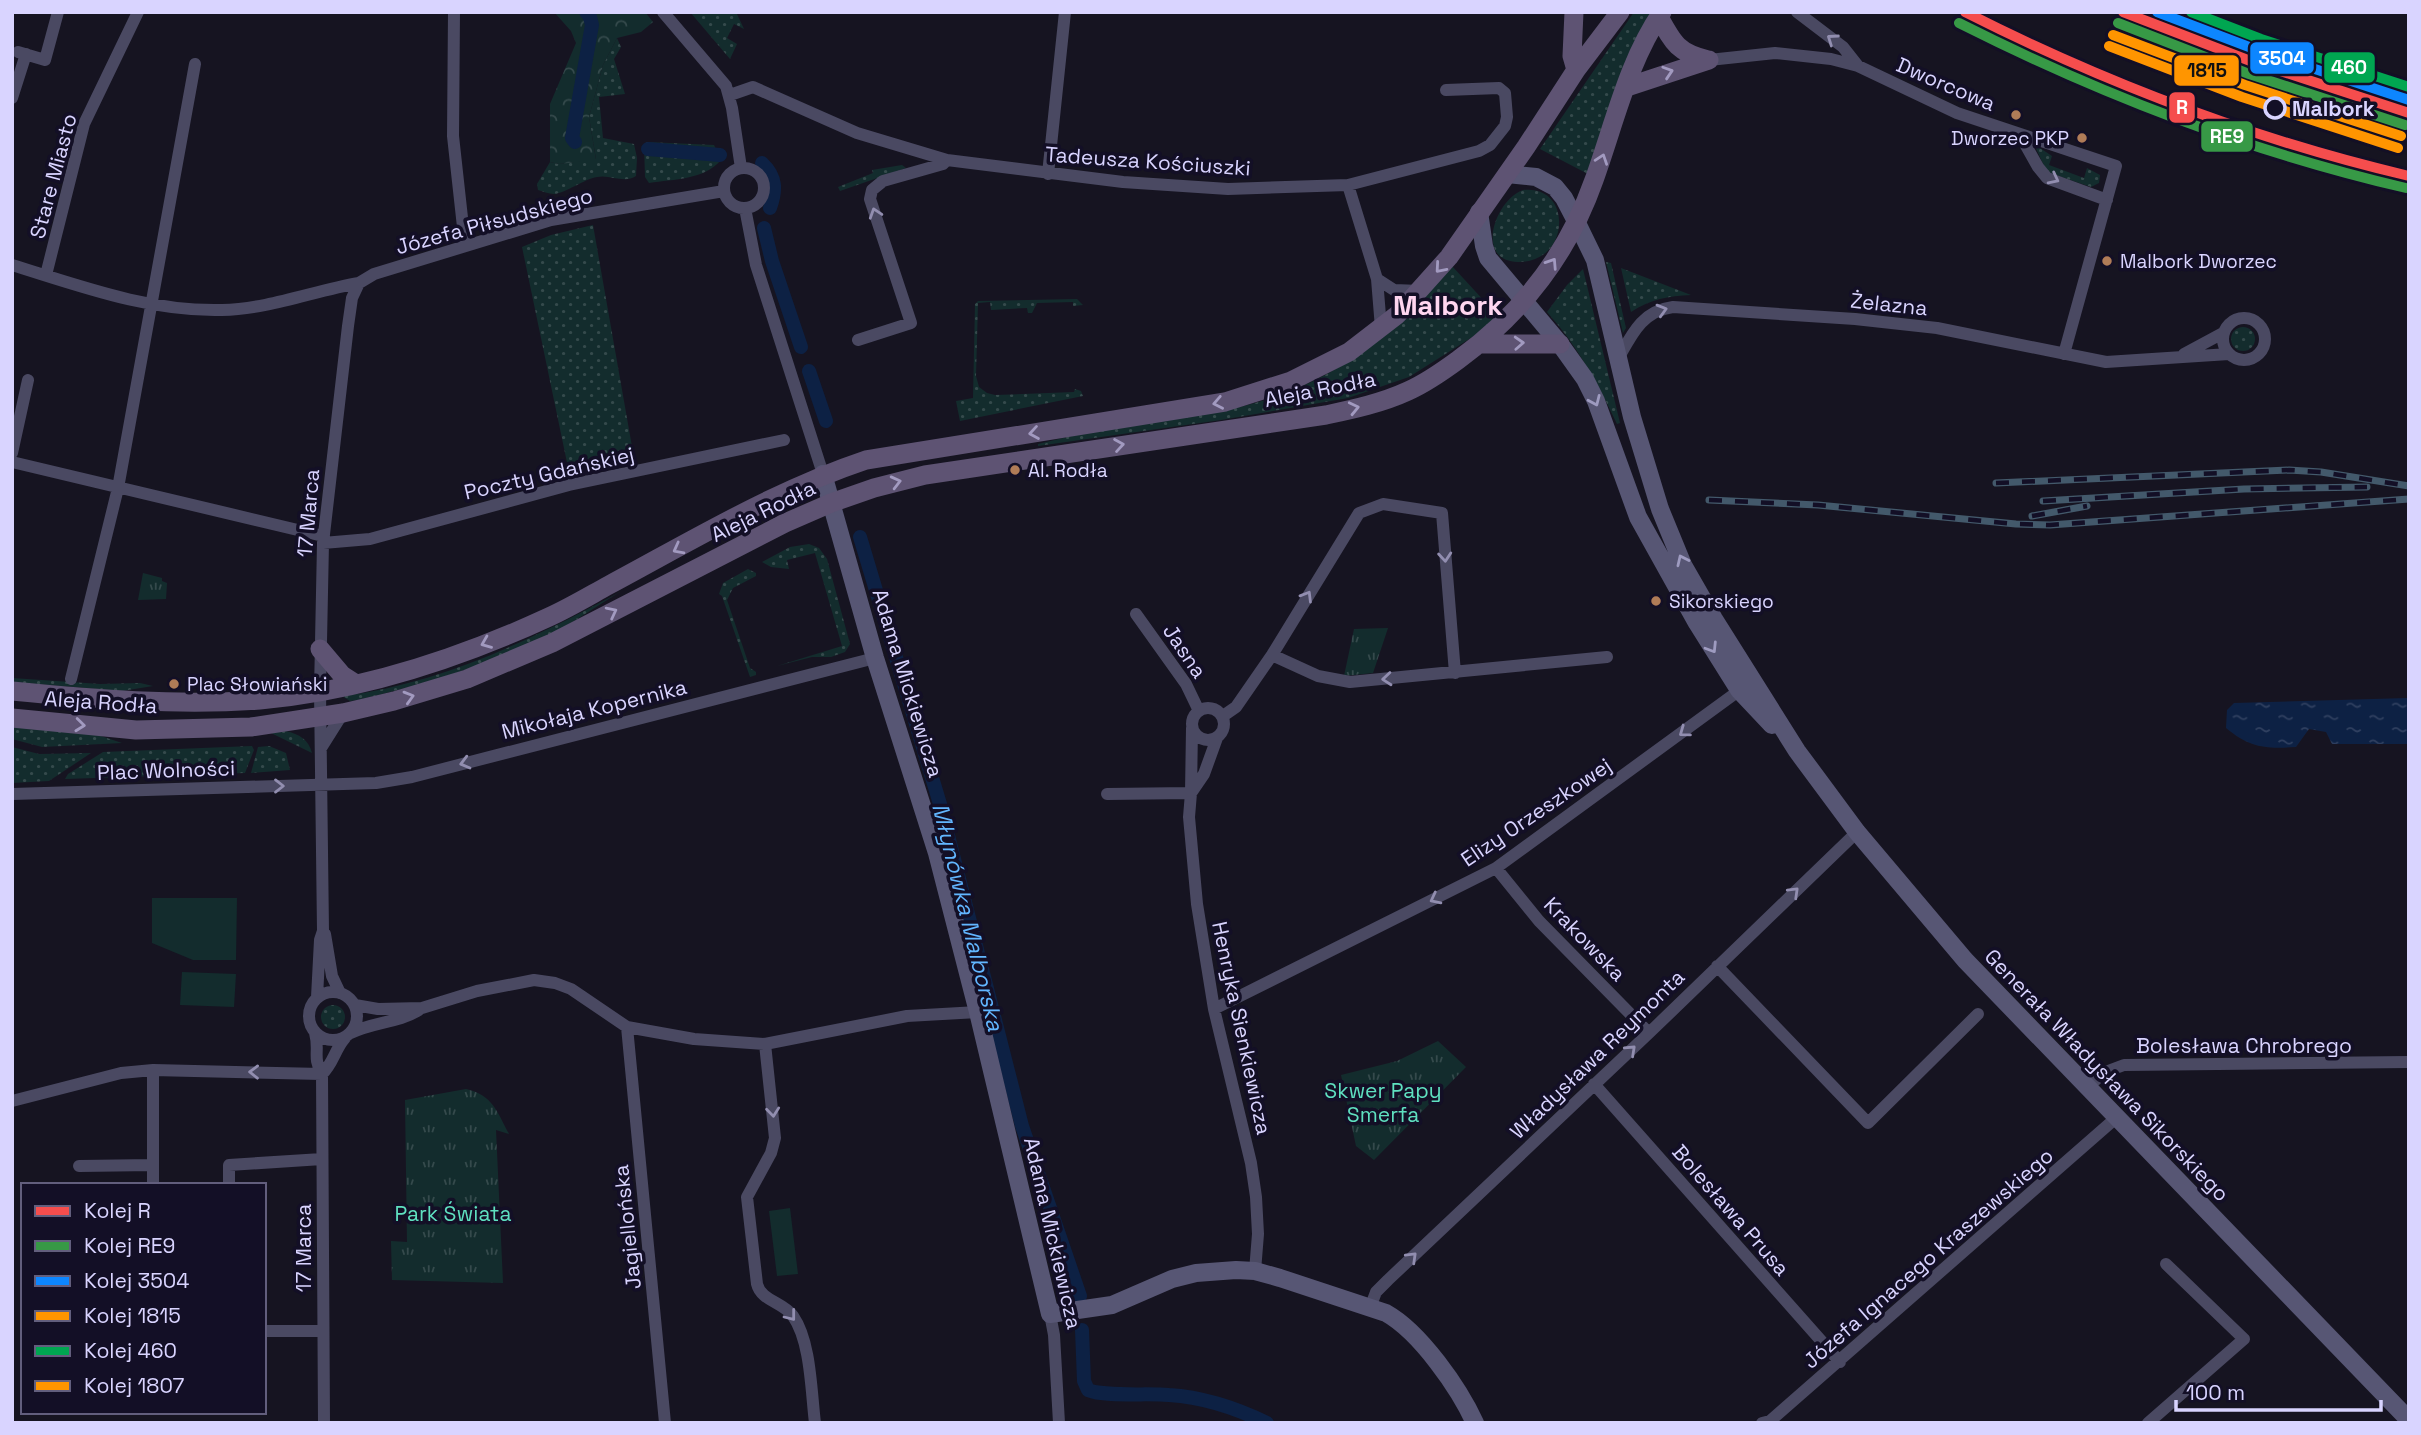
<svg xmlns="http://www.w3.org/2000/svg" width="2421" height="1435" font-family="'Space Grotesk',sans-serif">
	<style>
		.grass { fill: url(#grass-dots) }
		.forest { fill: url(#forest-crowns) }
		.park { fill: url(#park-tufts) }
		.pitch { fill: #132c2d }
		.water { fill: url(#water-ripples) }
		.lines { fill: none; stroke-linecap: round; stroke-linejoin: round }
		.canal { stroke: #0d2144; stroke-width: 14 }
		.street { stroke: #4a4962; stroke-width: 12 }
		.secondary { stroke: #575674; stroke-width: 18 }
		.primary { stroke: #5e5373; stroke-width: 19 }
		.rail-casing { stroke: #43596b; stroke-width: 7 }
		.rail { stroke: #130f26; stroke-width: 4.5; stroke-dasharray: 13; stroke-linecap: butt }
		.rail-1-casing { stroke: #130f26; stroke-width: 16 }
		.rail-2-casing { stroke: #130f26; stroke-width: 16 }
		.rail-3-casing { stroke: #130f26; stroke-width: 16 }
		.rail-4-casing { stroke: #130f26; stroke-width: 16 }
		.rail-5-casing { stroke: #130f26; stroke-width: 16 }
		.rail-6-casing { stroke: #130f26; stroke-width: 16 }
		.rail-1 { stroke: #f54d4d; stroke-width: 10 }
		.rail-2 { stroke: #379946; stroke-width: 10 }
		.rail-3 { stroke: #0d86ff; stroke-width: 10 }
		.rail-4 { stroke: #ff9500; stroke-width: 10 }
		.rail-5 { stroke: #00a651; stroke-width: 10 }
		.rail-6 { stroke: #ff9500; stroke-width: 10 }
		.oneway { stroke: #928eb0 }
		.oneway2 { stroke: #a29ac0 }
		.oneway3 { stroke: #9e9bc0 }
		.stop-dot { fill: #130f26; stroke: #d9d4ff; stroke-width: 3.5 }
		.bus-dot { fill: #b07c57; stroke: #130f26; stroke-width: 2.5 }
		.labels { text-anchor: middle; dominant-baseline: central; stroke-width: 7; stroke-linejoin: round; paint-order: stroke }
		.bus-label { font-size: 19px; fill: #d9d4ff; stroke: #130f26; text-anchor: start }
		.street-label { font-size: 21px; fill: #d9d4ff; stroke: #130f26 }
		.stop-label { font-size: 21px; font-weight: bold; fill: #d9d4ff; stroke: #130f26; text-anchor: start }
		.park-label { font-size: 21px; fill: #5fe0c0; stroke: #130f26 }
		.water-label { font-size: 23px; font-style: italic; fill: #62b6ff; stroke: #130f26 }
		.district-label { font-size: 28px; font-weight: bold; fill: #ffd6f0; stroke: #130f26 }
		.line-badge { stroke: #130f26; stroke-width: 2.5 }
		.badge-label { font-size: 19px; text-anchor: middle; font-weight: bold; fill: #fff }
		.pale-badge-label { font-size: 19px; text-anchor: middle; font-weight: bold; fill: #111 }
	</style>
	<defs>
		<pattern id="grass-dots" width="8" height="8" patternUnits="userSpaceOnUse" patternTransform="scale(1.75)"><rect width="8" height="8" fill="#132c2d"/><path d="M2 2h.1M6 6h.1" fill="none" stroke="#354a4c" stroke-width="1.8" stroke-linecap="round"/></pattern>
		<pattern id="forest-crowns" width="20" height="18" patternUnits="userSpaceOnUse" patternTransform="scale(1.75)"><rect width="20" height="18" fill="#132c2d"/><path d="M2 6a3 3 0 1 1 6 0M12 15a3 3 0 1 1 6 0" fill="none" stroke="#354a4c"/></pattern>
		<pattern id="park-tufts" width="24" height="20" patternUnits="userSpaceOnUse" patternTransform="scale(1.75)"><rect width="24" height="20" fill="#132c2d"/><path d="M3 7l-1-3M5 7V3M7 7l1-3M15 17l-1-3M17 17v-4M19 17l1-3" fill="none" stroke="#354a4c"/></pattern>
		<pattern id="water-ripples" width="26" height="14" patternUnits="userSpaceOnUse" patternTransform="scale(1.75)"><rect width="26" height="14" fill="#0d2144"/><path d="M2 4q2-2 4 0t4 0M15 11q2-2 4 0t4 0" fill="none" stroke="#304060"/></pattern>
	</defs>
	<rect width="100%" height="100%" fill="#161421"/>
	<!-- grass -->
	<path class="grass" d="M690 12H736L744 29 734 24 727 38 737 44 730 59Z
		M1634 12H1652L1588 174 1540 149Z
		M617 38 621 47 614 59 625 94 599 97 603 138 634 144 637 158 636 176C624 184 610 174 597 177 584 179 566 193 554 194 549 194 542 191 538 190L537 184 550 162 559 164 596 159 589 117 603 65Z
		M647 142 714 145 721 160C704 180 674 179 649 183L645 177 644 144Z
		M2034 144 2052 156 2049 165 2084 178 2087 168 2100 175 2099 183 2091 187 2050 173 2045 168Z
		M902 165 906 168 840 191 838 187 873 173 872 170Z
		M1523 190C1573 184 1571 263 1518 262 1474 261 1495 200 1523 190Z
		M593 225 634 458 569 472 522 247 551 235Z
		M1606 262 1611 263 1626 328 1623 333Z
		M1452 266 1498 316 1474 336 1409 377 1348 398 1221 420 1038 446V444L1084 433 1244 406C1336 382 1392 337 1452 266Z
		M1621 268 1691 295C1668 296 1651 299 1631 312Z
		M1583 269 1620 423 1617 424C1598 384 1577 345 1547 312L1567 285Z
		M1077 299 1083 305 1073 306V302L1037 303 1032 313H1028L1027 308 991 310 990 302 978 303 976 376 979 387 987 393 995 395 1074 392 1075 389 1081 391 1083 396 960 421 956 401 973 398 975 304 978 301Z
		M2231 339a12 12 0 1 1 24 0a12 12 0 1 1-24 0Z
		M809 544 819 548 827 559 850 644 845 652 831 657H812L777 666 842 646 815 553 787 560 789 569 771 567 762 562 790 547Z
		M748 569 756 573V576L733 588 727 600 750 668 756 672V675L750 677 722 596 719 594 723 583Z
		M620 592C597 606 574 622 551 634 489 665 423 685 357 700L350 701 342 696C440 684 533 639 620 592Z
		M12 678 100 684 140 683 153 686 122 691 12 682Z
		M12 727 89 732 122 743 42 747 12 739Z
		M286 731C299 734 309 740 312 753L271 733Z
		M252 746 254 750 245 773 65 779 68 774 103 752Z
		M269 746 286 753 290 770 251 773 258 747Z
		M12 747 39 754 91 753 49 781 12 783Z
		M321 1017a12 12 0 1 1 24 0a12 12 0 1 1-24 0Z"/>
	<!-- forest -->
	<path class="forest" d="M554 12H645L653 22 641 32 617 38 603 65 589 117 596 160 559 164 550 162V104L576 43 571 31Z"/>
	<!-- park -->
	<path class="park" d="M143 573 162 578V581L167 583 166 599 138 600Z
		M1388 628 1373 673 1344 676 1354 629Z
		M1438 1041 1466 1067 1374 1160 1356 1146 1341 1075 1397 1061Z
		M466 1089C493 1095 497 1112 509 1134L496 1130 503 1283 392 1280 391 1241 407 1242 405 1100Z"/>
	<!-- pitch -->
	<path class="pitch" d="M152 898H237L236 960H193L152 943Z
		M182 972 236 974 234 1007 180 1005Z
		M790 1208 798 1274 777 1276 769 1211Z"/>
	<!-- water -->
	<path class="water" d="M2409 698V744H2332L2326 732 2309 729 2296 747C2266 749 2250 748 2226 728L2227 710 2234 703Z"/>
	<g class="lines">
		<!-- canal -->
		<path class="canal" d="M575 142 572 138 592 25 590 17 586 12
			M648 149 720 155
			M762 163C777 177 776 191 770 208
			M764 228 772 261 801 347
			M809 371 826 421
			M860 537 940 804 1022 1126 1080 1296
			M1082 1330 1084 1381 1088 1390C1104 1397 1149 1393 1169 1395 1202 1397 1236 1408 1267 1423"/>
		<!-- street -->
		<path class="street" d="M454 12 453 136 465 245
			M663 12 726 86 732 108 741 168
			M1797 12 1843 47 1858 66
			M18 52 45 60 58 12
			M1709 60 1775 53 1831 59 1858 66 1957 113 2116 166 2064 354
			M730 95 753 87 857 133 947 160 1123 182 1228 189 1348 185 1479 151 1490 145 1505 126 1507 117 1505 93 1499 88 1446 90
			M12 98 26 54
			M2020 135 2038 167 2047 178 2107 200
			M724 188a20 20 0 1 1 40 0a20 20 0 1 1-40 0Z
			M1048 174 1065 12
			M1348 185 1377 279 1381 328
			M745 208 756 265 823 474
			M12 265C80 286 150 312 222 310 269 309 313 291 359 283L374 274 551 220 724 191
			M46 275 84 124 138 12
			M1377 279 1394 290 1420 291
			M2223 339a21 21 0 1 1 42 0a21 21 0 1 1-42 0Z
			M858 340 911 323 870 199 872 190 883 181 943 164 947 160
			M2184 354 2223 333
			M1618 359C1632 334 1642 311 1673 307L1855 319 1937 328 2106 362 2229 354
			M12 453 28 380
			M12 462 323 536
			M323 543 370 539 569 485 784 440
			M1136 614 1186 684 1199 711
			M1272 655 1318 676 1350 682 1607 657
			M71 679 118 488 195 64
			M1192 724a16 16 0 1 1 32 0a16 16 0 1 1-32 0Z
			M1223 716 1236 707 1272 655 1359 513 1383 504 1442 513 1455 673
			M1192 728 1191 793 1204 774 1217 738
			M321 748 343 713
			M12 794 376 783 412 777 875 658
			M1107 794 1191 793 1189 817 1197 904 1214 1009 1251 1163 1256 1197 1258 1234 1255 1271
			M1496 868 1539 921 1649 1033
			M325 934 332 976 340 993
			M1717 966 1868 1123 1978 1014
			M309 1016a24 24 0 1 1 48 0a24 24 0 1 1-48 0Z
			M317 997 320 940 323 931 320 691 323 543 348 326 352 298 359 283
			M355 1005 378 1009 422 1008 477 991 534 980 555 983 571 989 627 1027 694 1039 765 1044 907 1016 978 1012
			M1214 1009 1496 868 1744 687
			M627 1027 665 1423
			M315 1033C320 1051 312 1057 322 1074L324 1423
			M351 1033C373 1022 398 1023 419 1010
			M765 1044 775 1138 771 1153 747 1197 757 1284C761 1301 783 1302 793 1316 811 1342 811 1391 815 1423
			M322 1074C333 1064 335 1049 345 1038
			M1594 1084 1840 1362
			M2086 1087 2108 1071 2124 1065 2409 1062
			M12 1101 121 1073 153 1070 322 1074
			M79 1166 153 1165
			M153 1185V1070
			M229 1185V1165L322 1159
			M1370 1308 1376 1292 1388 1280 1649 1033 1857 832
			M1050 1314 1054 1335 1059 1423
			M264 1331H322
			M1762 1423 1770 1421 2116 1118
			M2148 1423 2244 1339 2166 1264"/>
		<!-- secondary -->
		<path class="secondary" d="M1507 174 1536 177 1555 187 1564 198 1577 223 1595 260 1632 417 1660 509 1683 565 1714 619 1797 751 1857 832 1965 960 2409 1420
			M1479 212 1484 246 1488 258 1560 344 1585 379 1596 401 1638 517 1697 623 1739 690 1772 725
			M823 474 875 658 937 853 978 1012 1050 1314 1112 1305 1172 1279 1196 1273 1236 1270 1255 1271 1280 1278 1386 1313C1420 1332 1459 1388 1475 1423"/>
		<!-- primary -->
		<path class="primary" d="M1574 12 1572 56 1576 70
			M1659 17C1673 43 1678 53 1708 60
			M1627 87 1709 60
			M1479 344H1560
			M320 649 342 675 356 684
			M12 691C95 699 177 706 260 700 360 691 458 659 549 617 569 608 589 596 609 585 693 540 776 490 866 460L1225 402 1291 381 1349 352 1397 315 1449 257 1526 147 1576 70 1620 12
			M12 718 136 730 251 727 343 713 394 701 467 679 552 643 785 523 831 503 874 488 925 475 1326 415C1354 409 1382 403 1408 391 1426 383 1443 371 1458 360 1521 314 1568 254 1594 180 1614 125 1628 61 1662 12"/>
		<defs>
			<path id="rail" d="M1996 483 2289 470 2321 472 2409 486
				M1709 500 1818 505 2016 524 2050 525 2409 499
				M2043 501 2244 489 2367 487
				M2032 516 2087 506"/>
		</defs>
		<!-- rail casing -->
		<use href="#rail" class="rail-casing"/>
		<!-- rail -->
		<use href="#rail" class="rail"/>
		<defs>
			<path id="rail-1" d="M1965 12C2109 85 2252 139 2409 176
				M2123 12 2253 62 2409 113"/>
			<path id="rail-2" d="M1959 23C2104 96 2248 151 2406 188
				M2118 23 2249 74 2405 125"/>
			<path id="rail-3" d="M2157 12 2257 50 2409 100"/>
			<path id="rail-4" d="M2113 35 2245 85 2401 136"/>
			<path id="rail-5" d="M2191 12 2261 39 2409 87"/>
			<path id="rail-6" d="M2109 46 2242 97 2398 148"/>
		</defs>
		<!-- rail-1 casing -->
		<use href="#rail-1" class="rail-1-casing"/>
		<!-- rail-2 casing -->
		<use href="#rail-2" class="rail-2-casing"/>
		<!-- rail-3 casing -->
		<use href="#rail-3" class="rail-3-casing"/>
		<!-- rail-4 casing -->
		<use href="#rail-4" class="rail-4-casing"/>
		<!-- rail-5 casing -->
		<use href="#rail-5" class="rail-5-casing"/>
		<!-- rail-6 casing -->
		<use href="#rail-6" class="rail-6-casing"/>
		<!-- rail-1 -->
		<use href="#rail-1" class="rail-1"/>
		<!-- rail-2 -->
		<use href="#rail-2" class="rail-2"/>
		<!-- rail-3 -->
		<use href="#rail-3" class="rail-3"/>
		<!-- rail-4 -->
		<use href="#rail-4" class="rail-4"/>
		<!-- rail-5 -->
		<use href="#rail-5" class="rail-5"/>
		<!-- rail-6 -->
		<use href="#rail-6" class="rail-6"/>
	</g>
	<!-- one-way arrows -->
	<defs><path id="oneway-chevron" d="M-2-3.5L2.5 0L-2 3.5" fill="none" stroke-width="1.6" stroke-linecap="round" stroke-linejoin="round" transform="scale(1.75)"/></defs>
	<g class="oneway">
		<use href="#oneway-chevron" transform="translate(1832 39) rotate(-145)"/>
		<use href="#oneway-chevron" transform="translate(2054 179) rotate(27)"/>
		<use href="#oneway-chevron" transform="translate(875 213) rotate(-108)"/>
		<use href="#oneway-chevron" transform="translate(1662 310) rotate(-16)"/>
		<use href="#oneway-chevron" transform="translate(1445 557) rotate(85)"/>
		<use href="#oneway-chevron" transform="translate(1307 596) rotate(-59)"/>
		<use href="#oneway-chevron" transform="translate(1387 679) rotate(175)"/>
		<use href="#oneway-chevron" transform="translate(1684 732) rotate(144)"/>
		<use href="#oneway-chevron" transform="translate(465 763) rotate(165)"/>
		<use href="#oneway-chevron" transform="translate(279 786)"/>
		<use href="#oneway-chevron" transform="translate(1794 892) rotate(-44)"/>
		<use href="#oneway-chevron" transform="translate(1435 899) rotate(153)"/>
		<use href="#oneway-chevron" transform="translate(1631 1050) rotate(-43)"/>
		<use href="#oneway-chevron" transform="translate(254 1072) rotate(-179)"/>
		<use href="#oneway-chevron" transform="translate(773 1112) rotate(84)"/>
		<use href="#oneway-chevron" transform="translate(1412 1257) rotate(-44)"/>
		<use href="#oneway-chevron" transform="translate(791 1316) rotate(52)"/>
	</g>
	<g class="oneway2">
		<use href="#oneway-chevron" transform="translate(1668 72) rotate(-18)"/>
		<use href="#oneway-chevron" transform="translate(1602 159) rotate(-71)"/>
		<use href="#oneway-chevron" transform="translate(1552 263) rotate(-57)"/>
		<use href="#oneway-chevron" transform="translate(1440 268) rotate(131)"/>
		<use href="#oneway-chevron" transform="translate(1519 343) rotate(-3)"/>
		<use href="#oneway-chevron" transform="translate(1218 403) rotate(169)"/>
		<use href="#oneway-chevron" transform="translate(1354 408) rotate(-13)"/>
		<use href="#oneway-chevron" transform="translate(1034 433) rotate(171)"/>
		<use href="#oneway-chevron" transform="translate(1119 445) rotate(-9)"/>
		<use href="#oneway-chevron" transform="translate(896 482) rotate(-14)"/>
		<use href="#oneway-chevron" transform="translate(678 549) rotate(152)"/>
		<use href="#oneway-chevron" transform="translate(612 612) rotate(-27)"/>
		<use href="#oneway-chevron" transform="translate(486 643) rotate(158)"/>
		<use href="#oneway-chevron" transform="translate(409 697) rotate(-16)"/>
		<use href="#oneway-chevron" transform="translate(80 725) rotate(6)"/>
	</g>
	<g class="oneway3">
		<use href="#oneway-chevron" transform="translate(1595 401) rotate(66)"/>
		<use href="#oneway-chevron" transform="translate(1682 560) rotate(-115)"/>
		<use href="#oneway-chevron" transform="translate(1712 648) rotate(58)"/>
	</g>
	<!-- markers -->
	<circle class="stop-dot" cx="2275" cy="108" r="10"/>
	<g class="bus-dot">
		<circle cx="2016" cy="115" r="6"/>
		<circle cx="2082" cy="138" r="6"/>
		<circle cx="2107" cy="261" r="6"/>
		<circle cx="1015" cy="470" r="6"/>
		<circle cx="1656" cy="601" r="6"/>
		<circle cx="174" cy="684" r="6"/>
	</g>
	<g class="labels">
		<!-- bus labels -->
		<g class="bus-label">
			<text x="2069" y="138" text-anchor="end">Dworzec PKP</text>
			<text x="2120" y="261">Malbork Dworzec</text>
			<text x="1028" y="470">Al. Rodła</text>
			<text x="1669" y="601">Sikorskiego</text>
			<text x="187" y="684">Plac Słowiański</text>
		</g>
		<!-- street labels -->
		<g class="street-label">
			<text transform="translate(1946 84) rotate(23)">Dworcowa</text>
			<text transform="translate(1148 161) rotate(4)">Tadeusza Kościuszki</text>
			<text transform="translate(53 176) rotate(-75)">Stare Miasto</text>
			<text transform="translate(494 221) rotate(-15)">Józefa Piłsudskiego</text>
			<text transform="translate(1889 304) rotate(6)">Żelazna</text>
			<text transform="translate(1320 389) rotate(-11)">Aleja Rodła</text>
			<text transform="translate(549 473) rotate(-13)">Poczty Gdańskiej</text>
			<text transform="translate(763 511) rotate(-26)">Aleja Rodła</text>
			<text transform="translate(308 513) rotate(-85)">17 Marca</text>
			<text transform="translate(1185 651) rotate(56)">Jasna</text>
			<text transform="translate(908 683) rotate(73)">Adama Mickiewicza</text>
			<text transform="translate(101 702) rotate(4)">Aleja Rodła</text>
			<text transform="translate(594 709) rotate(-14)">Mikołaja Kopernika</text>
			<text transform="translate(166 770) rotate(-2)">Plac Wolności</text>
			<text transform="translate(1536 812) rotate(-34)">Elizy Orzeszkowej</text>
			<text transform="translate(1585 939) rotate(46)">Krakowska</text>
			<text transform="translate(1242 1028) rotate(78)">Henryka Sienkiewicza</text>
			<text x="2244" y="1045">Bolesława Chrobrego</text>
			<text transform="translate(1597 1054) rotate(-44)">Władysława Reymonta</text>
			<text transform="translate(2107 1075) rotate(46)">Generała Władysława Sikorskiego</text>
			<text transform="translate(1731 1210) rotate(49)">Bolesława Prusa</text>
			<text transform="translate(627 1227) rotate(-96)">Jagiellońska</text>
			<text transform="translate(1053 1233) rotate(77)">Adama Mickiewicza</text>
			<text transform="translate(303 1248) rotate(-90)">17 Marca</text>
			<text transform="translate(1928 1258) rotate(-41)">Józefa Ignacego Kraszewskiego</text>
		</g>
		<!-- stop labels -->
		<g class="stop-label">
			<text x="2292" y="108">Malbork</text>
		</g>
		<!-- park labels -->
		<g class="park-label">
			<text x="1383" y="1090">Skwer Papy<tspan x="1383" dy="24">Smerfa</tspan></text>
			<text x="453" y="1213">Park Świata</text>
		</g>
		<!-- water labels -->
		<g class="water-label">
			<text transform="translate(968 917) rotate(76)">Młynówka Malborska</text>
		</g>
		<!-- district labels -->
		<g class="district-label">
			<text x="1448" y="305">Malbork</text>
		</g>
	</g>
	<g class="line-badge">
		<rect x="2249" y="41" width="66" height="34" rx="7" fill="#0d86ff"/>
		<rect x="2323" y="51" width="53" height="33" rx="7" fill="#00a651"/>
		<rect x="2173" y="54" width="67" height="33" rx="7" fill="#ff9500"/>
		<rect x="2168" y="91" width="28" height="33" rx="7" fill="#f54d4d"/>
		<rect x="2200" y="120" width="54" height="33" rx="7" fill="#379946"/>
	</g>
	<g class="badge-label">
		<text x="2282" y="65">3504</text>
		<text x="2349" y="74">460</text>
		<text x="2182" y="114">R</text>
		<text x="2227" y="143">RE9</text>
	</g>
	<g class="pale-badge-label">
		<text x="2207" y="77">1815</text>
	</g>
	<!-- border -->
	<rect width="2421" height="1435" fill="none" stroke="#d9d4ff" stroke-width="28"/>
	<!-- legend -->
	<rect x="21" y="1183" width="245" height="231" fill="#130f26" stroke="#625e7d" stroke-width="2"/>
	<rect x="35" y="1206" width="35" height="10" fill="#f54d4d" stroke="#625e7d" stroke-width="2"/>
	<text x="84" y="1218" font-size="21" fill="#d9d4ff">Kolej R</text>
	<rect x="35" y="1241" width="35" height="10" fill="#379946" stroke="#625e7d" stroke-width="2"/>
	<text x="84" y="1253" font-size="21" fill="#d9d4ff">Kolej RE9</text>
	<rect x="35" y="1276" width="35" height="10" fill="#0d86ff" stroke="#625e7d" stroke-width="2"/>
	<text x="84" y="1288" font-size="21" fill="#d9d4ff">Kolej 3504</text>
	<rect x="35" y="1311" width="35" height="10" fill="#ff9500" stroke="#625e7d" stroke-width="2"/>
	<text x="84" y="1323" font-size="21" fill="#d9d4ff">Kolej 1815</text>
	<rect x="35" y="1346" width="35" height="10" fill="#00a651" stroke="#625e7d" stroke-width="2"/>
	<text x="84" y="1358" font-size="21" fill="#d9d4ff">Kolej 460</text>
	<rect x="35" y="1381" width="35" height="10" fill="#ff9500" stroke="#625e7d" stroke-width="2"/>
	<text x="84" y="1393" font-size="21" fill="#d9d4ff">Kolej 1807</text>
	<!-- scale -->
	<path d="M2176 1400v10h205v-10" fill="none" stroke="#d9d4ff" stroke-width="3.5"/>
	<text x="2186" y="1400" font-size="21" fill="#d9d4ff" stroke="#130f26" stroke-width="5" paint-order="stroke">100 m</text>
</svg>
